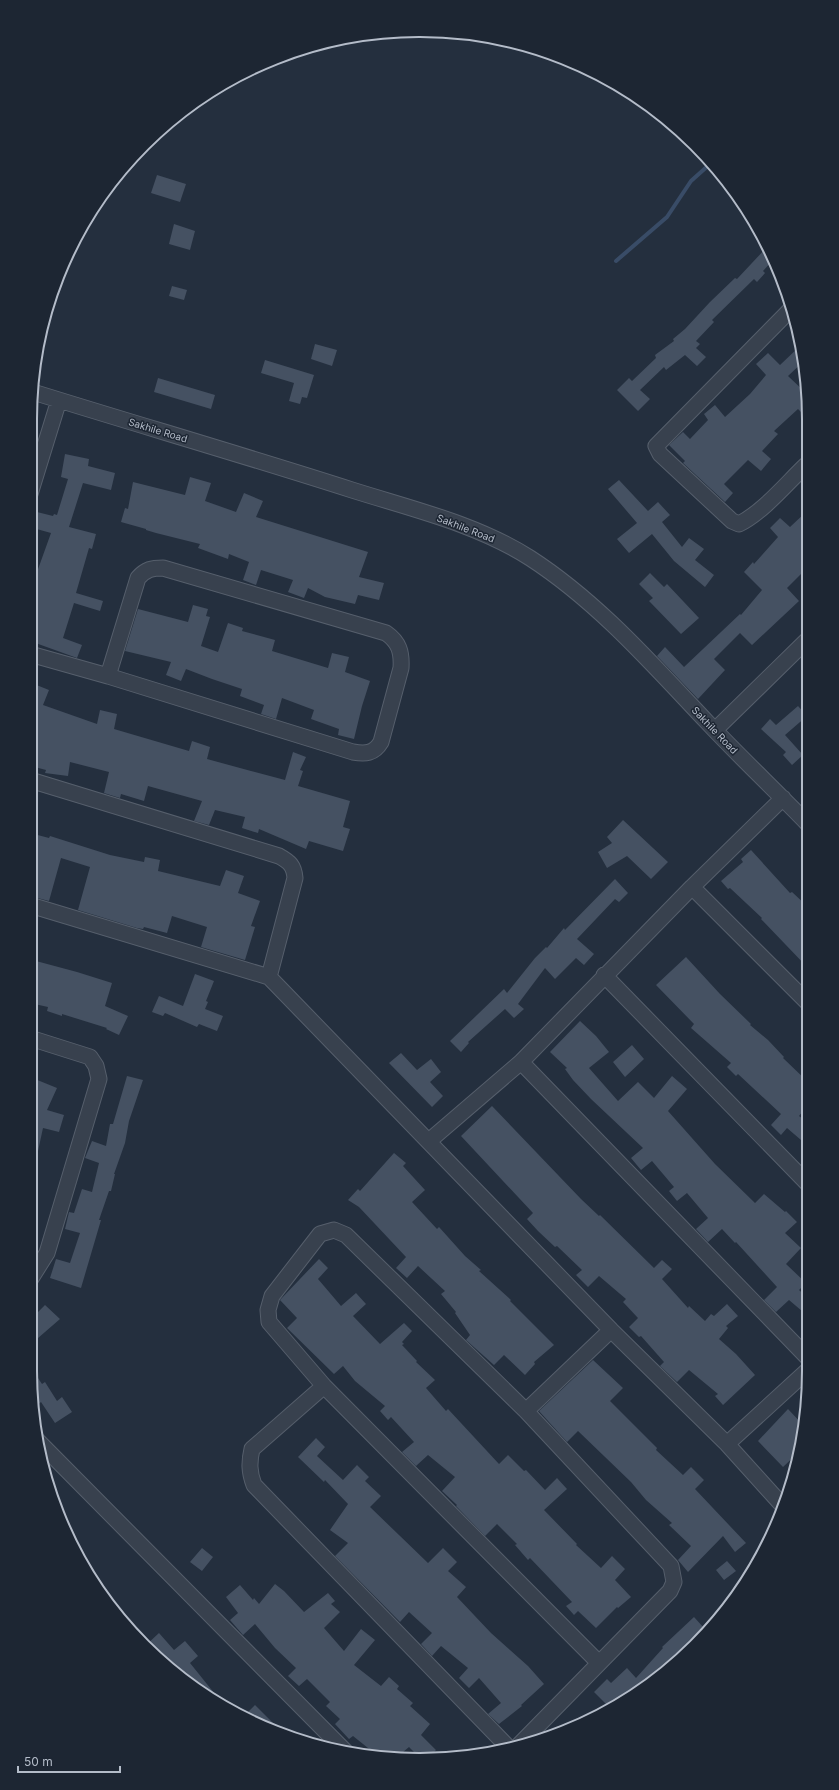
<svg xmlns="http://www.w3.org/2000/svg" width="839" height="1790" font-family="Inter,sans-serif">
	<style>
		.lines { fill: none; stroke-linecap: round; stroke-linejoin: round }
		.stream { stroke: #394c67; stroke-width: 4 }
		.building { fill: #455162 }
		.minor-casing { stroke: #565f6c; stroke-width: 17 }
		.minor { stroke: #38414e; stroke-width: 15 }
		.labels { text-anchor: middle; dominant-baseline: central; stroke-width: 3; stroke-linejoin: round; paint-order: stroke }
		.street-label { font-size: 10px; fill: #b4bcc9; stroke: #1d2633 }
		.rim { fill: none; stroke: #b4bcc9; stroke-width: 2 }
	</style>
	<rect width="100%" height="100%" fill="#242f3e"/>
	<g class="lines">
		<!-- stream -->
		<path class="stream" d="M616 261 667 217 691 181 710 164"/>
	</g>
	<!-- building -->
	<path class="building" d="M157 175 186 184 180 202 151 193Z
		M174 224 195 231 190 250 169 244Z
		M766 248 773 260 763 271 765 273 757 282 754 279 712 320 714 322 696 341 700 344 696 348 706 357 697 366 685 355 666 370 664 367 640 390 650 399 638 411 617 390 629 378 632 381 656 358 655 355 674 341 673 339 685 329 710 302 735 278 737 279Z
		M172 286 187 290 184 300 169 296Z
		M315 344 337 350 332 366 311 359Z
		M800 346 804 361 788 376 806 393V417L798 409 774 431 778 434 762 451 771 459 761 471 748 460 724 484 733 493 725 502 683 463 685 461 669 445 683 432 690 439 708 420 704 414 715 405 725 417 750 394 766 375 756 364 768 353 780 365Z
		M265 360 314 375 307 398 302 397 300 404 289 401 294 383 261 373Z
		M158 378 215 395 211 409 154 392Z
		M65 454 89 459 88 466 115 473 111 490 83 483 69 527 96 534 92 549 89 548 76 593 103 601 100 611 74 603 63 638 82 645 77 658 30 641V570L37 572 51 533 33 528 37 512 53 516 54 514 57 515 68 479 61 477Z
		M190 477 211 483 205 501 236 512 244 493 263 501 256 517 368 552 359 577 384 583 379 600 358 595 355 604 325 597 308 588 304 598 288 592 293 580 261 570 256 585 243 580 249 562 229 554 228 559 198 548 200 544 156 533 146 530V529L121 522 125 508 128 509 133 482 185 495Z
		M619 480 648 511 658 502 670 515 662 522 682 547 689 538 704 549 695 560 714 575 705 587 674 561 652 534 629 553 617 539 637 523 608 489Z
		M806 512V569L787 588 799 601 752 645 740 633 714 659 725 670 698 699 657 656 665 647 684 667 740 614 741 615 762 590 744 572 753 562 754 564 778 537 770 528 780 518 790 527Z
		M650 573 664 587 667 584 699 618 681 634 649 601 653 598 639 584Z
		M193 605 208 609 206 616 210 617 201 646 218 652 228 623 243 628 242 631 275 640 272 651 328 668 332 653 349 657 345 672 370 681 362 706 354 739 338 735 339 729 311 719 314 710 282 698 276 719 261 714 264 705 240 696 242 689 212 679 186 669 181 681 166 675 171 662 125 651 138 609 188 622Z
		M34 684 49 690 43 705 97 724 100 710 117 714 114 729 189 751 192 741 210 747 207 759 251 771 285 780 293 752 306 757 300 770 303 771 298 786 350 801 343 827 350 829 343 851 309 841 306 849 259 829 258 833 242 828 245 817 215 810 209 825 194 821 202 801 148 786 144 801 121 794 120 798 104 793 109 772 70 762 68 776 45 773 46 770 31 766 36 750 30 749V695Z
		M798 706 807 716 785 735 803 755 792 765 783 755 786 752 761 729 770 719 776 725Z
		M623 820 668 862 651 879 627 856 607 868 598 852 612 843 607 837Z
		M30 833 49 838 50 836 110 855 144 862 145 857 160 860 158 871 220 886 226 870 244 876 238 893 260 901 251 926 255 927 245 960 201 947 207 927 172 916 167 933 144 927 143 929 137 928 78 910 90 867 61 858 49 901 30 896Z
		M751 850 790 893 792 892 807 906 808 968 761 919 762 918 730 888 728 889 721 881 743 862 741 859Z
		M615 879 628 893 619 902 615 899 577 939 594 954 584 965 576 958 555 979 545 968 518 1004 524 1009 514 1018 505 1009 468 1042 469 1043 461 1052 450 1041 504 989 507 993 535 958 546 947 547 948 564 928 565 930Z
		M686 957 720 994 751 1024 750 1025 768 1040 784 1057 783 1058 808 1082V1105L799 1116 808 1123V1146L787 1128 781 1135 771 1125 781 1114 738 1074 736 1076 727 1067 731 1063 691 1028 694 1024 656 985Z
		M36 961 77 972 112 983 105 1006 128 1016 119 1035 106 1029 107 1028 62 1014V1016L47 1011 48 1007 30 1003V982Z
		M195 974 214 981 206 1001 208 1002 205 1009 223 1016 217 1031 199 1024 197 1027 165 1013 163 1016 152 1012 159 996 183 1006Z
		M580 1021 596 1036 609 1052 589 1068 618 1101 638 1082 654 1098 672 1076 687 1089 668 1111 715 1164 755 1203 764 1194 785 1212 786 1211 797 1222 785 1233 801 1248 786 1264 806 1283 799 1290 809 1299V1317L789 1300 776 1312 764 1300 777 1287 736 1242 735 1243 722 1229 708 1242 696 1229 708 1218 687 1193 677 1201 669 1191 674 1187 652 1161 641 1170 631 1158 643 1148 591 1099 573 1080 565 1069 567 1068 550 1052Z
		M632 1045 644 1059 625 1077 613 1062Z
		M401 1053 417 1070 431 1059 441 1072 430 1082 443 1096 432 1107 389 1063Z
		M127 1076 143 1080 129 1121 125 1143 114 1174H115L111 1191H109L99 1220H101L81 1288 50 1278 56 1259 70 1263 80 1233 65 1229 69 1212 74 1213 82 1189 92 1192 99 1163 85 1158 92 1141 106 1146 110 1124H113Z
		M30 1077 57 1088 47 1110 64 1115 59 1132 43 1128 35 1165 30 1164Z
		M492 1106 581 1199 599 1216 600 1215 654 1268 662 1260 672 1269 662 1279 688 1308 689 1306 705 1321 711 1314 714 1316 727 1304 738 1316 726 1326 728 1328 719 1339 736 1354 755 1375 723 1405 715 1396 718 1394 689 1370 677 1382 660 1366 664 1362 641 1336 639 1337 629 1327 638 1318 623 1302 626 1299 599 1276 588 1287 576 1275 582 1270 557 1246 555 1247 538 1231 527 1219 533 1213 461 1136Z
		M394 1153 406 1163 403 1166 425 1190 412 1202 437 1229 439 1227 465 1256 481 1270 479 1271 511 1300 510 1301 554 1345 534 1362 535 1364 525 1375 504 1355 494 1365 466 1340 470 1335 455 1313 456 1312 441 1294 445 1291 418 1266 407 1278 396 1268 406 1257 359 1207 348 1200 358 1189 360 1191Z
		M319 1259 328 1268 318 1279 341 1306 356 1293 366 1304 353 1316 380 1344 404 1323 412 1331 402 1342 404 1344 402 1345 417 1361 416 1362 435 1380 426 1388 446 1411 448 1409 499 1464 508 1455 524 1471 526 1470 545 1490 557 1478 567 1489 544 1510 577 1544 576 1545 601 1568 612 1556 625 1569 615 1580 631 1597 618 1608 617 1607 596 1628 578 1611 574 1615 566 1606 572 1602 530 1558 528 1560 515 1545 517 1544 497 1524 485 1536 456 1506 457 1505 442 1491 455 1477 428 1455 416 1466 402 1452 414 1442 391 1417 388 1420 380 1411 385 1406 355 1381 343 1366 334 1374 287 1328 297 1318 280 1300Z
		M45 1305 60 1319 30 1345V1317H33Z
		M593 1360 623 1388 610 1401 657 1448 656 1450 683 1475 691 1467 704 1480 695 1489 746 1543 735 1552 723 1536 688 1572 678 1560 691 1546 669 1525 672 1523 646 1500 631 1482 578 1431 567 1442 539 1411Z
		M30 1366 42 1384 45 1382 57 1401 62 1397 72 1412 55 1423 41 1402 34 1408Z
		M788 1409 804 1426 800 1451 783 1467 758 1441Z
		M316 1438 325 1447 317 1456 343 1480 357 1465 369 1477 365 1481 381 1496 370 1507 428 1563 443 1548 457 1562 448 1571 466 1587 457 1597 491 1633 528 1666 544 1684 521 1705 522 1706 499 1724 488 1714 501 1703 479 1678 469 1688 459 1678 468 1668 441 1646 432 1656 421 1644 432 1633 409 1612 400 1622 335 1556 348 1543 330 1530 348 1504 325 1480 324 1482 298 1457Z
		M202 1548 213 1557 202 1571 190 1562Z
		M727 1561 736 1571 724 1580 716 1570Z
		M275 1584 284 1591 304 1612 328 1593 335 1601 331 1604 340 1612 324 1628 344 1651 361 1629 375 1640 354 1665 381 1686 389 1677 399 1686 397 1689 413 1703 410 1706 430 1724 421 1735 436 1750 426 1760H422L409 1747 396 1758 378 1756 353 1736 349 1739 335 1724 340 1719 326 1706 330 1702 307 1679 299 1686 288 1676 296 1668 275 1648 255 1624 243 1635 230 1620 238 1613 226 1597 240 1585 253 1600 254 1598 259 1604Z
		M694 1617 704 1628 660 1669 662 1670 654 1679 652 1678 638 1692 611 1709 594 1692 607 1679 611 1683 627 1668 636 1678 663 1648 662 1647Z
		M159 1633 174 1650 185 1641 198 1656 190 1663 219 1699 216 1702 163 1663 145 1646Z
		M255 1705 283 1733V1734L244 1716Z"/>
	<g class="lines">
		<defs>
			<path id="minor" d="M790 310 656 446 660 454 732 521 739 524C763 512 786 484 806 465
				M33 392C139 425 246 456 352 490 412 509 477 524 530 558 598 602 652 664 707 722 740 757 774 789 807 823
				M30 494 59 400
				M30 654 108 676 353 752C365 754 374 754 381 742L401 668C402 652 399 642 386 633L163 568C152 568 146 569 138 578L108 676
				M715 730 807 640
				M30 780 279 856C290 862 294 866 295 878L269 977
				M692 887 808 1003
				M30 905 269 977 611 1330 727 1444 783 1506
				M604 975 808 1184
				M521 1062 809 1359
				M429 1141 521 1062 692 887 783 798
				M30 1280 47 1253 99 1079 96 1066 90 1057 30 1038
				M324 1386 252 1449C249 1462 249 1472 254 1485L509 1748
				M526 1411 611 1330
				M37 1440 347 1753
				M727 1444 809 1369
				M518 1746 670 1591 674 1582 671 1566 526 1411 346 1235 334 1230 320 1234 272 1296 268 1310 269 1322 324 1386 599 1663"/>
		</defs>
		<!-- minor casing -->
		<use href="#minor" class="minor-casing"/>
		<!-- minor -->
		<use href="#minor" class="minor"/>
	</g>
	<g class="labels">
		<!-- street labels -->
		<g class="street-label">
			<text transform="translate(158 430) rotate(17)">Sakhile Road</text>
			<text transform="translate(466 528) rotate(21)">Sakhile Road</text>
			<text transform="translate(715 730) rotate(46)">Sakhile Road</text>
		</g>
	</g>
	<!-- crop -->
	<path d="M0 0H839V1790H0ZM419 37H420A382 382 0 0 1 802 419V1371A382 382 0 0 1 420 1753H419A382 382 0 0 1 37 1371V419A382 382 0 0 1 419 37Z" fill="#1d2633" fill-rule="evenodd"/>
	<path class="rim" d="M419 37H420A382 382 0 0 1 802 419V1371A382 382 0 0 1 420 1753H419A382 382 0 0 1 37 1371V419A382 382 0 0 1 419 37Z"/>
	<!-- scale -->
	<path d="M18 1766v6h102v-6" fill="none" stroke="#b4bcc9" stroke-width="2"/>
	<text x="24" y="1766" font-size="12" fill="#b4bcc9" stroke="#1d2633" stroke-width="3" paint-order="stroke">50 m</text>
</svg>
